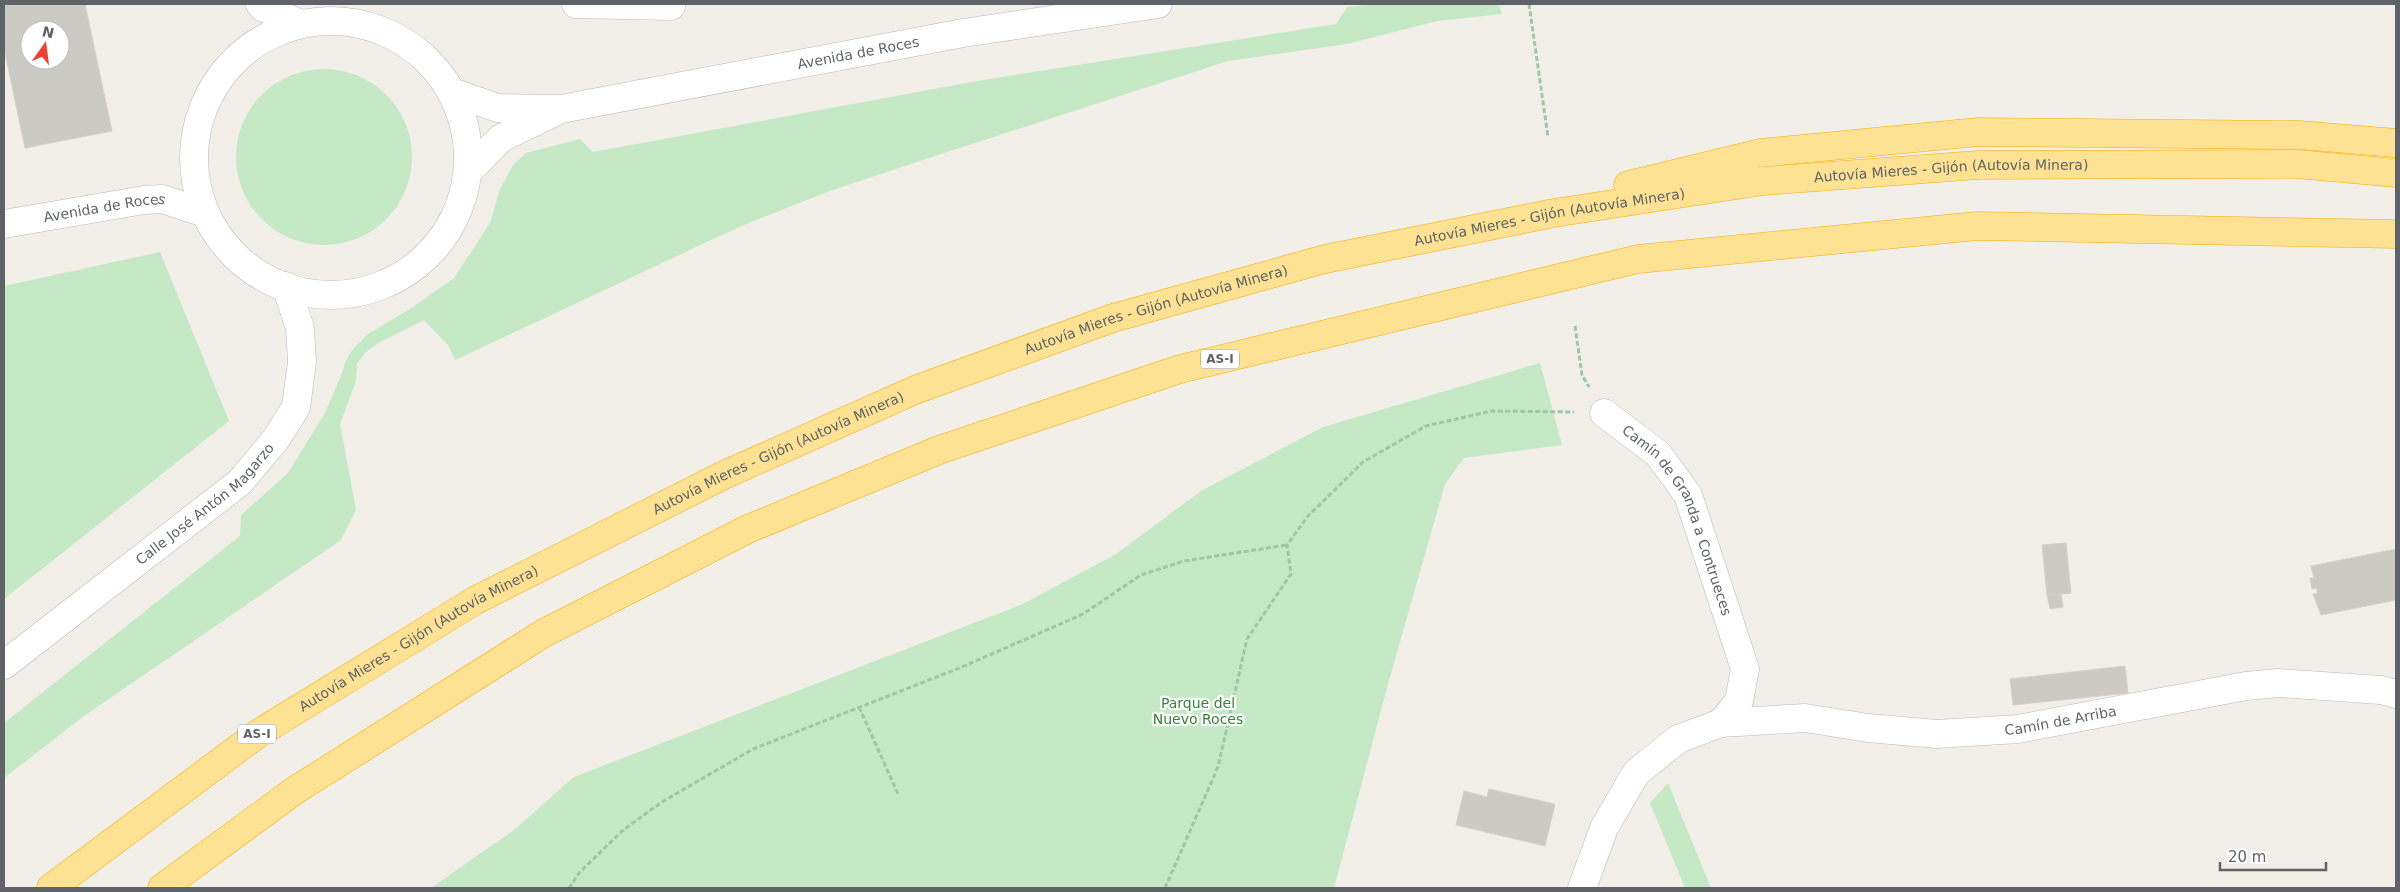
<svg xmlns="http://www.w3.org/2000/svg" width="2400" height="892" font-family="'DejaVu Sans',sans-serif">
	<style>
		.green { fill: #c5e8c5 }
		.building { fill: #cccac5; stroke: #d6d1c6; fill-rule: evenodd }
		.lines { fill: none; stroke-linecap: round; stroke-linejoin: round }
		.minor-casing { stroke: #b5b8bc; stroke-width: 29 }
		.highway-casing { stroke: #f9ab00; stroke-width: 29 }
		.path { stroke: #9cc7a9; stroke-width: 3; stroke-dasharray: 5 2.5; stroke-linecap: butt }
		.minor { stroke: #fff; stroke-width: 28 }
		.highway { stroke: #fde293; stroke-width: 28 }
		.labels { text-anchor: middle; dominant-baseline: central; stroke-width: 4.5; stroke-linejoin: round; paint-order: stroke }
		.shield { fill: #fff; stroke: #8f9295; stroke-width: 1 }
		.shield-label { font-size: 12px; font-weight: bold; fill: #5f6368 }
		.street-label { font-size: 14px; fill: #5f6368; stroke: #fff }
		.park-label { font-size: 14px; fill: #348238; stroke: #fff }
	</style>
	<rect width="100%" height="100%" fill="#f1efe8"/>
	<!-- green -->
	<path class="green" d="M1374 4H1499L1502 14 1438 21 1347 44 1228 61 941 154 827 192 739 227 455 360 448 345 424 320 380 342 366 352 357 363 356 381 340 424 356 510 341 540 84 716 4 778V723L240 536 241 515 288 473 325 413 341 376 345 363 352 350 368 334 410 309 454 278 490 223 500 189 513 165 526 153 580 139 593 152 977 81 1336 24 1347 7Z
		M236 157a88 88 0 1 1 176 0a88 88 0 1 1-176 0Z
		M160 252 229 421 4 599V286Z
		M1540 363 1562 445 1464 458 1445 484 1388 684 1334 888H431L514 830 574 777 1023 604 1116 554 1201 491 1323 427Z
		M1668 783 1711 888H1685L1650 803Z"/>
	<!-- building -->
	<path class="building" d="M4 4H85L112 131 25 148 4 48ZM30 30H60V60H30Z
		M2066 543 2071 593 2047 595 2042 545Z
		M2396 549V600L2321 615 2313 594 2317 593V588L2312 589 2310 578H2314L2311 566Z
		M2061 594 2063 607 2050 609 2047 595Z
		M2125 666 2128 693 2013 705 2010 679Z
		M1489 789 1555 804 1545 846 1456 825 1464 791 1487 797Z"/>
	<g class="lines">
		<defs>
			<g id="minor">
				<path d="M260 4 264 8 299 23"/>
				<path d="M576 4 671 6"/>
				<circle cx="331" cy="158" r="137"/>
				<path id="s1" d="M454 93 498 108 561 109 963 33 1158 4"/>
				<path d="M469 171 501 138 555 112"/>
				<path id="s2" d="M4 224 144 200 162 199 205 213"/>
				<path id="s3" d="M1604 413 1658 454 1688 495 1745 669 1739 701 1721 723"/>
				<path id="s4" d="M4 665 240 482 276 439 296 407 302 362 300 328 286 286"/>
				<path id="s5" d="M1582 888 1604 828 1636 773 1678 739 1721 723 1805 718 1868 728 1937 734 2018 729 2246 686 2278 683 2381 690 2396 694"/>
			</g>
			<g id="highway">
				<path d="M1628 185 1760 153 1978 132 2300 135 2396 143"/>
				<path id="s6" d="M51 888 259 733 476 600 724 475 915 390 1113 318 1325 259 1554 213 1763 181 1978 165 2297 164 2396 173"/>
				<path d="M162 888 294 791 544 633 748 529 939 450 1180 369 1638 259 1977 226 2396 234"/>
			</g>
		</defs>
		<!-- minor casing -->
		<use href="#minor" class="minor-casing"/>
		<!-- highway casing -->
		<use href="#highway" class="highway-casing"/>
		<!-- path -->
		<path class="path" d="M1529 4 1548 137
			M1575 326 1582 375 1589 387
			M859 707 899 796
			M569 888 580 872 622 831 662 802 753 749 957 669 1083 614 1141 575 1184 561 1287 545
			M1165 888 1218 767 1247 639 1291 574 1287 545 1308 516 1363 462 1426 426 1491 411 1574 412"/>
		<!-- minor -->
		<use href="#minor" class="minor"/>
		<!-- highway -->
		<use href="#highway" class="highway"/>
	</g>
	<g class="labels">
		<!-- shield labels -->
		<g class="shield">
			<rect x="1201" y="349.5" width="38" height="19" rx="4"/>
			<rect x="238" y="724.5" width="38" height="19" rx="4"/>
		</g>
		<g class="shield-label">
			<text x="1220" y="359">AS-I</text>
			<text x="257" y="734">AS-I</text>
		</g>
		<!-- street labels -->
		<g class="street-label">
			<text stroke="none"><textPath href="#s1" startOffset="412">Avenida de Roces</textPath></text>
			<text stroke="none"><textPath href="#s6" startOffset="2065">Autovía Mieres - Gijón (Autovía Minera)</textPath></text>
			<text stroke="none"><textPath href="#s2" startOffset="102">Avenida de Roces</textPath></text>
			<text stroke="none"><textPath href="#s6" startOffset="1660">Autovía Mieres - Gijón (Autovía Minera)</textPath></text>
			<text stroke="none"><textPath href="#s6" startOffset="1255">Autovía Mieres - Gijón (Autovía Minera)</textPath></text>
			<text stroke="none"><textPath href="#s6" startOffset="850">Autovía Mieres - Gijón (Autovía Minera)</textPath></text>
			<text stroke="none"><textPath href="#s4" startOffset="258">Calle José Antón Magarzo</textPath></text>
			<text stroke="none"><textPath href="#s3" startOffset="135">Camín de Granda a Contrueces</textPath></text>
			<text stroke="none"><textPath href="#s6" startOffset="445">Autovía Mieres - Gijón (Autovía Minera)</textPath></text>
			<text stroke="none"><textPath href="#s5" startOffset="569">Camín de Arriba</textPath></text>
		</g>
		<!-- park labels -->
		<g class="park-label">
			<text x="1198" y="703">Parque del<tspan x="1198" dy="16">Nuevo Roces</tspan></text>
		</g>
	</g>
	<!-- border -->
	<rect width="2400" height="892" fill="none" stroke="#5f6368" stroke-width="10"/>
	<!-- north arrow -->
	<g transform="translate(45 45) rotate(14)"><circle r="24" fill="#ffffff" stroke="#bfc1c3"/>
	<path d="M0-4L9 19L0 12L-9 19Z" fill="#ea4335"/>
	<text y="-8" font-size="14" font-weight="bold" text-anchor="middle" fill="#5f6368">N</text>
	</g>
	<!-- scale -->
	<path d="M2220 862v8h106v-8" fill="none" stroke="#5f6368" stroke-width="2.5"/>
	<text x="2228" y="862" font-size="15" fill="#5f6368" stroke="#ffffff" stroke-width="4" paint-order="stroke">20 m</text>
</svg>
